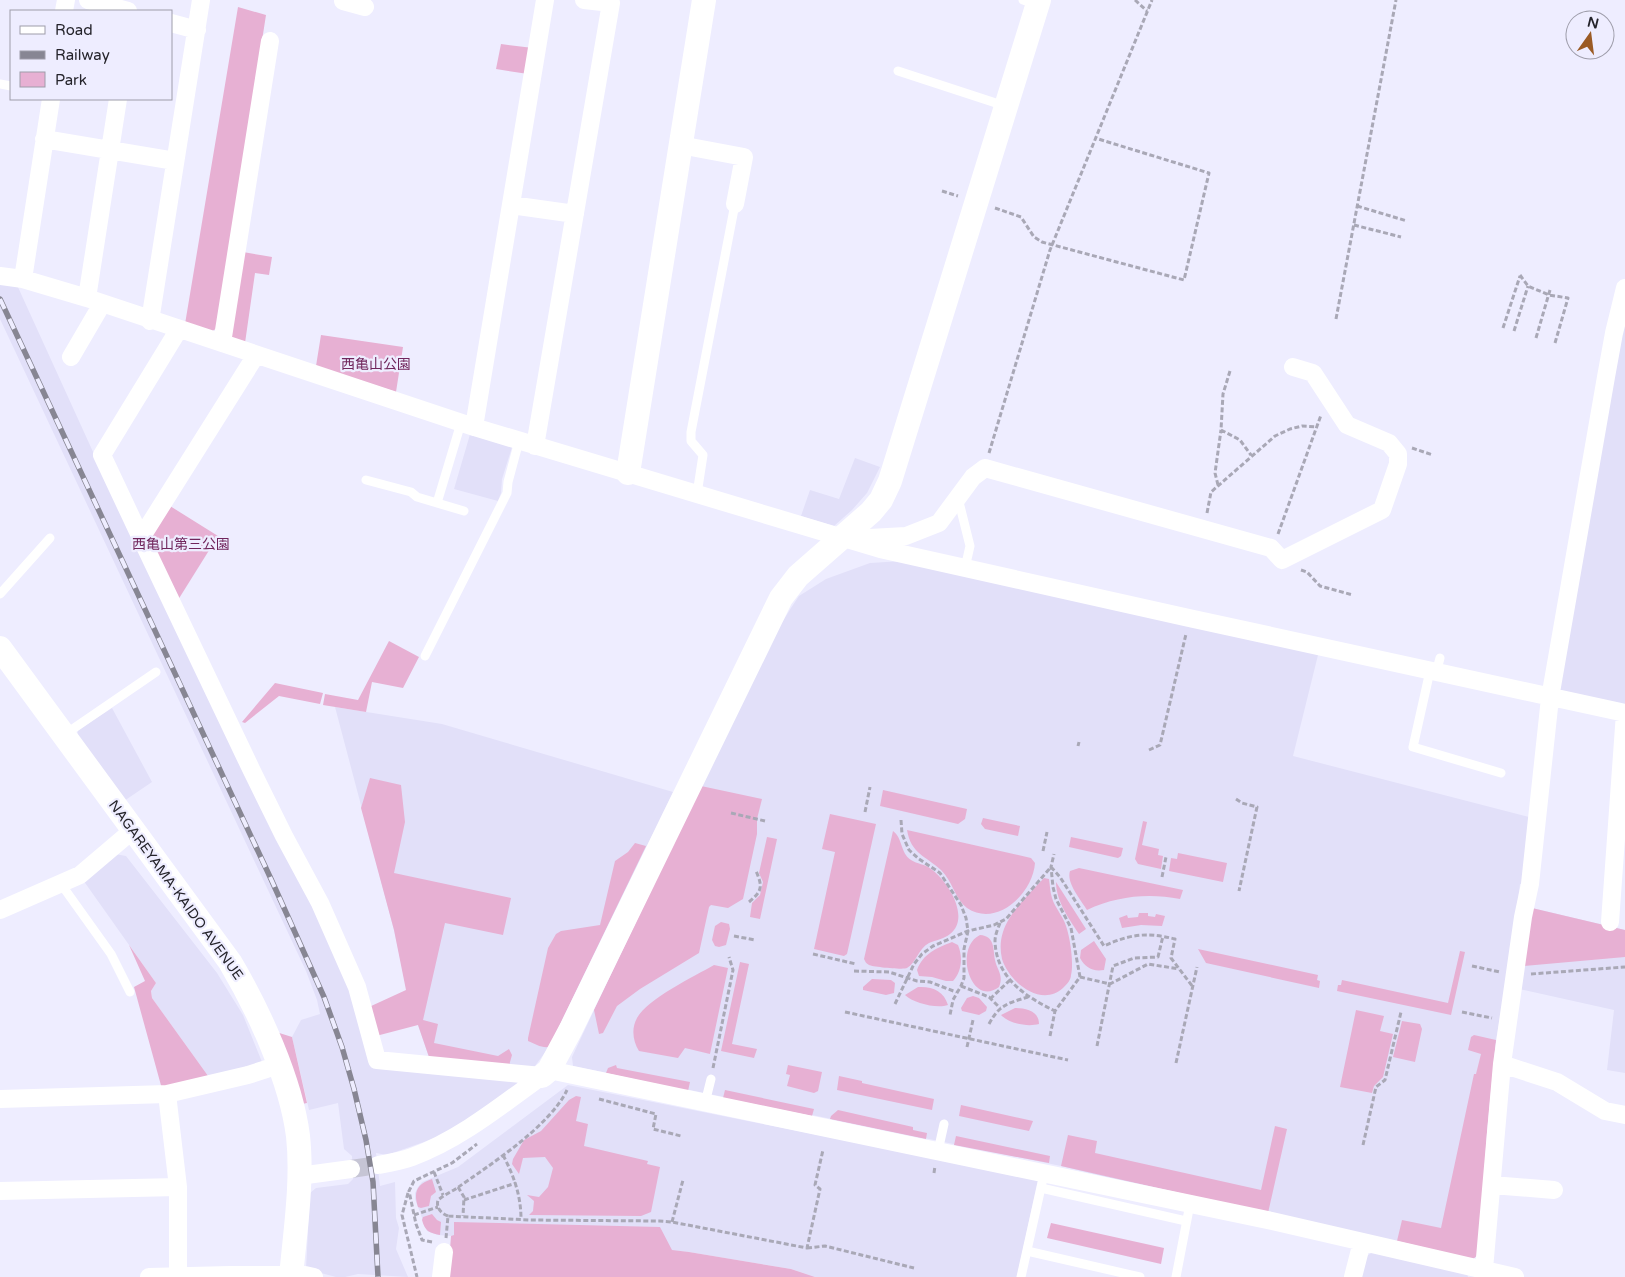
<svg xmlns="http://www.w3.org/2000/svg" width="1625" height="1277" font-family="'Varela Round','Noto Sans JP',sans-serif">
	<style>
		.built { fill: #e2e0f9 }
		.green { fill: #e7b0d3 }
		.lines { fill: none; stroke-linecap: round; stroke-linejoin: round }
		.street-tunnel { stroke: #c6c5d5; stroke-width: 18; stroke-dasharray: 18 9; stroke-linecap: butt }
		.path { stroke: #a9a8b6; stroke-width: 3; stroke-dasharray: 5 2.5; stroke-linecap: butt }
		.lane { stroke: #fff; stroke-width: 9 }
		.street { stroke: #fff; stroke-width: 18 }
		.secondary { stroke: #fff; stroke-width: 24 }
		.rail-casing { stroke: #878693; stroke-width: 5.5 }
		.rail { stroke: #eeedff; stroke-width: 4; stroke-dasharray: 11; stroke-linecap: butt }
		.labels { text-anchor: middle; dominant-baseline: central; stroke-width: 4.5; stroke-linejoin: round; paint-order: stroke }
		.park-label { font-size: 14px; fill: #70255c; stroke: #eeedff }
		.street-label { font-size: 14px; fill: #25242b; stroke: #eeedff }
	</style>
	<rect width="100%" height="100%" fill="#eeedff"/>
	<!-- built -->
	<path class="built" d="M0 283 17 285 94 454 317 910 352 990 370 1064 517 1077 522 1083 486 1108 438 1137 387 1155 376 1153 380 1186 395 1182 396 1218 399 1228 396 1249 408 1277 358 1274 345 1277H336L306 1269 310 1193 316 1188 348 1184 353 1179 352 1156 344 1149 338 1103 309 1110 292 1037 301 1020 320 1014 317 1000 306 971 0 319Z
		M1625 305V706L1560 693 1556 686Z
		M471 431 513 444 502 479 501 493 498 501 454 489Z
		M855 458 880 467 867 493 852 510 834 526 801 516 810 490 839 499Z
		M902 561 1319 651 1293 756 1533 818 1526 884H1520L1510 961 1496 1040 1487 1132 1479 1254 1473 1259 1127 1182 1061 1166 573 1066 572 1057 595 1008 776 632 791 608 799 596 826 579 870 563Z
		M335 707 442 724 673 792 549 1047 532 1070 430 1060 408 996 394 930Z
		M112 708 152 782 124 801 77 737 78 730Z
		M115 854 126 856 217 973 243 1015 262 1062 211 1080 152 998 151 991 156 983 83 880Z
		M1532 908 1625 930V1073L1607 1070 1614 1010 1519 989Z
		M568 1085 1038 1179 1017 1277H815L791 1269 689 1252 560 1242 451 1245V1236L438 1235 427 1231 415 1199V1193L418 1187 422 1182 458 1167Z
		M1374 1251 1467 1272 1468 1277H1359L1364 1258Z"/>
	<!-- green -->
	<path class="green" d="M238 7 266 15 217 328 211 332 185 324Z
		M501 44 533 48 528 74 496 69Z
		M243 252 272 257 269 275 255 273 245 343 233 340 229 334Z
		M321 335 403 347 396 392 316 366Z
		M170 506 218 536 178 600 149 538Z
		M389 641 419 657 403 688 372 682 366 712 323 705 325 694 358 700Z
		M275 683 323 693 320 704 279 696 245 723 242 722Z
		M370 778 401 785 405 822 394 873 511 898 503 935 445 923 423 1020 438 1024 434 1043 498 1056 509 1049 512 1055 508 1069 430 1060 418 1025 376 1036 369 1007 406 990 394 930 361 808Z
		M701 786 762 799 757 819V834L743 899 728 908 711 905 709 907 699 953 640 989 617 1006 603 1033 599 1034 594 1010Z
		M883 790 967 809 965 819 958 824 880 806Z
		M830 814 876 824 847 954 844 956 814 949 835 852 822 849Z
		M983 818 1020 826 1018 836 985 829 981 824Z
		M1143 821 1147 822 1142 845 1159 849 1158 855 1163 856 1161 869 1138 864 1135 859Z
		M907 830 1031 858 1035 863C1033 893 997 928 967 908 955 899 952 880 941 870 926 856 911 854 907 830Z
		M893 831C903 838 900 853 911 860 917 864 925 864 931 869 948 881 971 918 950 934 944 939 936 940 929 943 918 949 916 963 907 968 904 970 873 967 869 965 866 963 866 963 864 959Z
		M767 837 777 839 760 919 750 917 752 903 760 895 763 882 759 873Z
		M1071 837 1123 848 1121 856 1118 858 1069 847Z
		M635 843 646 846 549 1047C541 1048 535 1044 528 1041V1038L548 948 556 934 561 931 600 925 615 861 628 852Z
		M1178 853 1227 863 1223 882 1169 871 1171 858 1177 859Z
		M1079 868 1183 890 1180 899C1148 893 1117 896 1087 910 1081 900 1066 883 1070 871Z
		M1044 878 1049 879C1050 885 1050 892 1052 898 1055 908 1063 916 1066 926 1070 937 1074 963 1071 975 1071 980 1067 984 1063 988 1041 1008 1009 982 1002 959 1000 950 1000 941 1003 932 1009 912 1030 893 1044 878Z
		M1056 882 1086 929 1079 934C1069 919 1056 901 1056 882Z
		M1532 908 1625 930V957L1523 966Z
		M1139 913H1148V916L1155 917 1156 914 1165 916 1162 926 1141 925 1122 928 1119 918 1127 915 1128 918 1138 917Z
		M721 922 729 924 730 929 726 945 719 947 715 946 712 940 715 926Z
		M980 935C995 936 993 949 995 960 997 970 1004 975 999 987 971 1008 953 948 980 935Z
		M1094 941 1106 959 1104 970C1092 972 1085 967 1080 958L1081 950Z
		M952 942 958 945C963 957 962 971 953 981H946L932 977 919 976 917 970C923 954 936 948 952 942Z
		M129 945 156 983 151 991 152 998 211 1080 162 1089 134 987 145 981Z
		M1198 949 1318 975 1317 980 1320 981 1319 988 1206 963Z
		M1460 951 1465 952 1451 1015 1337 991 1338 985H1341L1342 980 1448 1003Z
		M740 962 749 964 732 1044 757 1049 754 1058 721 1051Z
		M714 965 728 968 710 1054 685 1048 678 1058 639 1051C633 1041 631 1029 637 1018 647 999 695 976 714 965Z
		M872 979 891 980 895 983 894 993 886 995 863 990V987Z
		M918 987C932 986 944 991 948 1005 937 1009 913 1003 905 995Z
		M973 996 979 998 987 1007 986 1011 979 1015 962 1011 961 1008 967 998Z
		M1015 1008C1026 1008 1039 1011 1039 1024 1028 1027 1009 1024 1001 1015Z
		M1356 1010 1384 1016 1380 1031 1393 1034 1383 1077 1374 1086 1372 1093 1340 1087Z
		M1402 1021 1420 1024 1422 1029 1415 1062 1393 1057Z
		M273 1031 292 1037 307 1103 302 1104Z
		M1474 1035 1496 1040 1487 1132 1479 1254 1473 1259 1397 1241 1402 1220 1441 1228 1474 1074H1476L1481 1054 1468 1050 1471 1037Z
		M616 1065 617 1068 690 1082 688 1091 606 1073 608 1068Z
		M788 1065 822 1072 818 1091 814 1093 787 1086 790 1075 786 1074Z
		M839 1076 862 1081V1083L934 1099 932 1110 837 1090Z
		M725 1090 814 1109 812 1116 723 1098Z
		M576 1096 581 1097 576 1121 588 1124 584 1146 648 1161 647 1164 660 1167 651 1212 641 1216 529 1215 533 1211 534 1201 527 1195 539 1197 548 1187 553 1168 545 1157 523 1158 519 1174 512 1164 513 1159 524 1140 541 1131 569 1100Z
		M961 1105 1033 1121 1029 1131 959 1116Z
		M838 1110 913 1127V1130L927 1133 926 1139 830 1119 831 1116Z
		M1275 1126 1287 1129 1268 1213 1061 1166 1068 1135 1097 1141 1095 1153 1261 1190Z
		M956 1136 1050 1156 1049 1163 954 1145Z
		M432 1179 436 1192 431 1196 429 1206 421 1208 418 1207C413 1192 417 1184 432 1179Z
		M432 1214 437 1220 441 1222 440 1235C429 1233 425 1231 422 1220L423 1217Z
		M454 1222 660 1227 672 1250 689 1252 791 1269 815 1277H448L451 1236 454 1235Z
		M1051 1223 1164 1248 1161 1264 1047 1238Z"/>
	<g class="lines">
		<!-- street-tunnel -->
		<path class="street-tunnel" d="M351 1169 378 1165"/>
		<!-- path -->
		<path class="path" d="M1135 0 1147 11
			M942 191 958 196
			M1357 206 1407 221
			M995 208 1021 217 1034 237 1042 242 1184 280 1209 173 1095 138
			M1354 225 1401 237
			M1520 275 1528 286 1549 295 1568 298 1555 343
			M1336 319 1396 0
			M1503 328 1520 276
			M1514 331 1528 286
			M1536 338 1550 290
			M1230 371 1223 394 1221 430 1240 440 1251 455
			M1412 448 1433 455
			M989 453 1050 250 1152 0
			M1218 485 1215 473 1221 430
			M1207 513 1211 492 1275 436 1290 429 1302 426 1316 427
			M1278 534 1321 415
			M1301 570 1307 572 1320 586 1353 595
			M1078 746 1079 742
			M1149 750 1160 745 1186 634
			M1236 799 1242 803 1257 807 1239 891
			M865 812 870 787
			M731 813 765 821
			M901 820 902 834 909 850 919 859 940 873 961 905 966 918 968 931 964 949V978L961 986 953 1000 950 1015
			M1043 851 1047 832
			M1162 877 1166 857
			M749 902C762 891 763 887 756 871
			M1000 923C998 928 995 935 995 941 996 978 1026 997 1055 1011
			M734 936 755 940
			M813 954 856 964
			M1472 966 1500 972
			M854 971 889 972 917 981 930 982 956 992
			M1531 974 1625 967
			M1080 977 1110 984 1148 964 1179 969
			M961 986 989 997 1000 1008
			M990 999 1010 980
			M895 1004 914 964 922 954 933 946 968 931 994 925 1006 919 1051 867 1060 877 1104 946C1130 934 1147 932 1175 939L1171 958 1193 987
			M845 1012 1068 1060
			M1462 1012 1492 1018
			M989 1024C999 1005 1008 1003 1028 997
			M1050 1036 1055 1011 1080 977 1071 928 1056 899 1053 887 1051 867 1054 854
			M1097 1046 1113 966 1134 958 1158 957 1163 936
			M967 1047 973 1020
			M1176 1063 1197 967
			M713 1068 733 970 729 957
			M599 1099 656 1114 653 1129 681 1136
			M1363 1145 1376 1087 1385 1080 1401 1012
			M503 1155C514 1176 521 1196 521 1219
			M434 1172 443 1195
			M934 1173 935 1166
			M458 1187 464 1197 463 1216
			M408 1193 402 1215 417 1277
			M464 1200 516 1183
			M414 1215 438 1207
			M448 1216C440 1213 436 1207 438 1200 444 1195 451 1192 457 1188 490 1165 550 1126 567 1090
			M672 1222 683 1180
			M446 1238 448 1216 529 1220 659 1221 672 1222 807 1248 820 1189 815 1185 823 1150
			M432 1242 422 1240 416 1224 409 1191 414 1181 452 1163 477 1144
			M807 1248 825 1246 914 1268"/>
		<!-- lane -->
		<path class="lane" d="M1023 0 1038 5
			M898 71 1005 106
			M0 84 11 86
			M366 480 411 492 417 497 464 511
			M697 494 703 455 691 441V432L735 204
			M958 498 970 546 965 568
			M437 503 461 423
			M0 594 50 538
			M425 656 507 493 508 482 519 441
			M1430 671 1413 747 1501 773
			M1436 673 1440 658
			M64 735 156 672
			M61 884 111 954 130 992
			M705 1103 711 1079
			M938 1151 944 1124
			M1041 1188 1186 1221
			M1027 1251 1140 1277
			M1021 1277 1042 1183
			M1176 1277 1190 1204"/>
		<!-- street -->
		<path class="street" d="M88 0 128 11
			M343 1 365 7
			M64 11 66 0
			M171 23 197 30
			M44 139 175 161
			M680 145 744 157 735 204
			M511 205 575 214
			M0 276 23 279 87 298 474 427 880 549 1189 618 1625 713
			M23 279 51 99
			M87 298 118 99
			M150 321 201 0
			M222 343 270 41
			M256 355 141 538 251 769 284 836 320 903 357 987 377 1060 542 1076
			M71 357 102 304
			M474 427 545 0
			M535 446 611 3 584 0
			M141 538 102 455 179 329
			M870 538 906 536 939 523 973 477 985 468 1271 548 1282 560 1382 510 1398 464V454L1389 443 1347 425 1313 373 1293 367
			M0 910 80 875 133 830
			M1610 922 1625 713
			M1502 1064 1557 1082 1605 1111 1625 1115
			M549 1070 1272 1221 1515 1277
			M167 1094 178 1187V1276
			M0 1099 167 1094 248 1075 279 1065
			M378 1165C389 1163 401 1161 412 1157 459 1140 502 1105 542 1076
			M299 1176 351 1169
			M1492 1185 1554 1190
			M0 1191 178 1187
			M1484 1269 1502 1064 1523 917 1530 884 1550 698 1606 377 1614 333 1625 288
			M149 1277 230 1275H305L314 1277
			M441 1277 444 1252
			M1353 1277 1362 1242"/>
		<!-- secondary -->
		<path class="secondary" d="M628 473 704 0
			M0 648 230 962C258 1009 291 1080 298 1136 303 1181 295 1232 291 1277
			M542 1076 549 1070 571 1029 781 598 798 576 871 512 881 500 890 481 1039 0"/>
		<defs>
			<path id="rail" d="M0 299 271 879 324 997 342 1047 354 1089 366 1140 373 1182 378 1277"/>
		</defs>
		<!-- rail casing -->
		<use href="#rail" class="rail-casing"/>
		<!-- rail -->
		<use href="#rail" class="rail"/>
	</g>
	<g class="labels">
		<!-- park labels -->
		<g class="park-label">
			<text x="376" y="364">西亀山公園</text>
			<text x="181" y="544">西亀山第三公園</text>
		</g>
		<!-- street labels -->
		<g class="street-label">
			<text transform="translate(176 890) rotate(54)">NAGAREYAMA-KAIDO AVENUE</text>
		</g>
	</g>
	<!-- legend -->
	<rect x="10" y="10" width="162" height="90" fill="#eeedff" stroke="#9e9daa"/>
	<rect x="20" y="26" width="25" height="8" fill="#ffffff" stroke="#9e9daa"/>
	<text x="55" y="35" font-size="15" fill="#25242b">Road</text>
	<rect x="20" y="51" width="25" height="8" fill="#878693" stroke="#9e9daa"/>
	<text x="55" y="60" font-size="15" fill="#25242b">Railway</text>
	<rect x="20" y="72" width="25" height="15" fill="#e7b0d3" stroke="#9e9daa"/>
	<text x="55" y="85" font-size="15" fill="#25242b">Park</text>
	<!-- north arrow -->
	<g transform="translate(1590 35) rotate(14)"><circle r="24" fill="#eeedff" stroke="#9e9daa"/>
	<path d="M0-4L9 19L0 12L-9 19Z" fill="#9b5b25"/>
	<text y="-8" font-size="14" font-weight="bold" text-anchor="middle" fill="#25242b">N</text>
	</g>
</svg>
